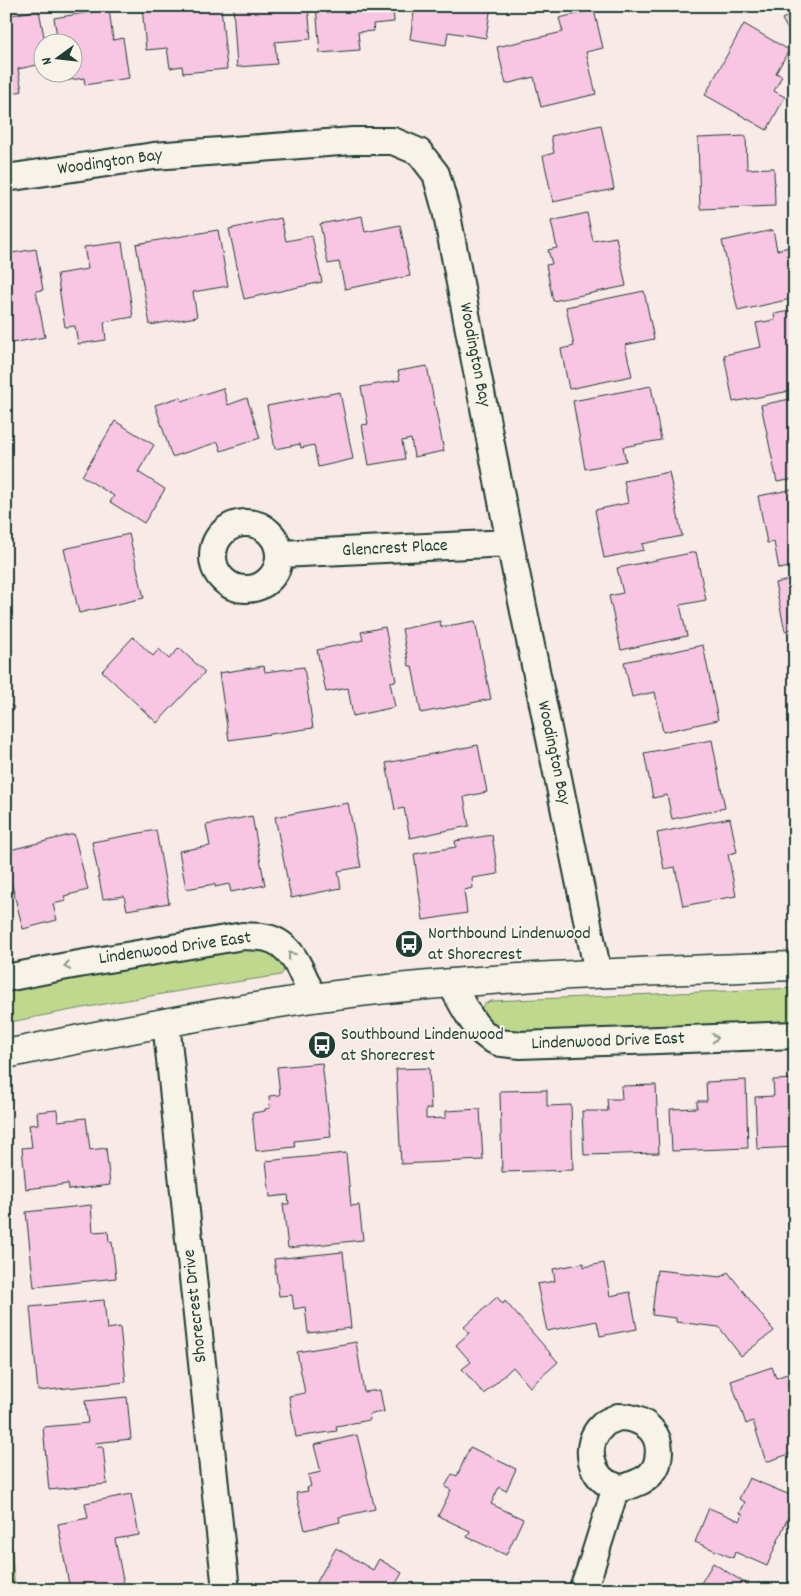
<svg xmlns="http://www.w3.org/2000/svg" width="801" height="1596" font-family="Dekko,sans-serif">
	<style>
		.green { fill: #c0d88e; stroke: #708a61 }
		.building { fill: #f8c5e3; stroke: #1f3d34 }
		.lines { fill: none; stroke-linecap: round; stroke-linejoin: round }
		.minor-casing { stroke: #1f3d34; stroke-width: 30 }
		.tertiary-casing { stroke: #1f3d34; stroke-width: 31 }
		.minor { stroke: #f7f3e8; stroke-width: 26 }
		.tertiary { stroke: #f7f3e8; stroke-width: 28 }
		.oneway { stroke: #8b988e }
		.labels { text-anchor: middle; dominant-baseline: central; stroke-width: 4; stroke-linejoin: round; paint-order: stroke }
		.street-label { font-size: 18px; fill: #1f3d34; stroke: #f7f3e8 }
		.poi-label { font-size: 18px; fill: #1f3d34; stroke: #f7f3e8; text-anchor: start }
	</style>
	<rect width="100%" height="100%" fill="#f7eae7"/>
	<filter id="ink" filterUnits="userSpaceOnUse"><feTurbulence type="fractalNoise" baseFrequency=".02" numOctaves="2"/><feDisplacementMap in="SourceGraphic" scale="10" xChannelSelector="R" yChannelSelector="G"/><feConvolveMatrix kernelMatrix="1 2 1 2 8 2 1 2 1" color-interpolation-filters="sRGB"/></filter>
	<g filter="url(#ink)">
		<!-- green -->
		<path class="green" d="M249 948 268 950 286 967 281 975C189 989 98 1004 6 1023V990Z
			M795 988V1022L529 1032C511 1032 487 1031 481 1009L484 1004 491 1001Z
			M6 1490 15 1590H6Z"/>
		<!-- building -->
		<path class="building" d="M142 6H221L227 69 183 73 182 66 170 68 167 48 146 50Z
			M233 6H308L311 39 275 42 277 64 237 67Z
			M316 6H393L394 22 373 24 374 31 358 32 360 50 320 53Z
			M415 6H491L486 38 448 32 446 45 410 39Z
			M109 9 113 40 123 38 129 78 85 85 84 78 63 81 62 72H72V42H58L54 18Z
			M39 10 45 42H42V64L18 69 22 91 6 95V16Z
			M594 10 603 48 586 52 596 94 541 107 534 77 506 84 497 47 563 32 559 18Z
			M795 13V43L782 19Z
			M744 24 789 50 776 73 782 76 774 91 785 97 767 130 705 95Z
			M601 125 614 189 553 202 543 156 554 153 551 136Z
			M746 136 747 169 774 168 775 206 700 209 698 138Z
			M587 213 593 241 616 237 626 286 553 301 546 265 552 264 548 250 557 248 551 221Z
			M362 216 365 232 400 225 410 276 345 289 339 262 328 264 320 224Z
			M281 218 286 241 312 236 322 282 244 299 229 229Z
			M218 230 228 286 193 292 197 317 150 325 136 244Z
			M773 230 777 250 789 247 795 273V298L738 311 722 241Z
			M122 242 133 317 104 322 106 340 78 344 75 326 65 327 57 274 88 269 84 247Z
			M36 249 43 290 36 291 45 337 6 344V254Z
			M644 291 654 339 625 345 632 376 569 389 561 349 574 346 566 307Z
			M795 310V390L733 402 724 355 761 347 756 323 775 320 774 314Z
			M427 366 444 451 414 457 411 439 402 441 405 459 369 465 362 425 368 424 361 387 400 380 398 371Z
			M651 386 661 440 623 447 626 461 585 469 573 401Z
			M223 388 228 405 247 398 260 438 221 451 218 442 172 457 155 405 180 397 182 401Z
			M340 392 353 459 318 467 314 445 301 448 300 444 275 449 267 406Z
			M795 398V479L777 482 761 405Z
			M115 421 154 445 138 472 165 489 144 523 110 502 114 496 82 476Z
			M669 472 682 536 642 544 644 550 604 558 595 510 628 503 624 481Z
			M795 489V566L779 569 774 542 767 543 758 496Z
			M129 534 144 598 79 613 64 549Z
			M696 552 706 600 680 605 687 636 621 650 609 596 623 593 617 568Z
			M795 579V647L791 629 785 631 775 583Z
			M440 621 441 627 475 621 491 699 421 713 412 666H409L402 629Z
			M385 627 396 681 390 682 395 707 353 716 348 688 326 692 317 650 363 640 361 632Z
			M133 637 153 656 159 649 169 659 179 648 205 672 157 723 102 671Z
			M703 645 718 720 663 732 655 692 632 697 624 662Z
			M264 666 265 672 304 667 313 728 229 740 219 673Z
			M6 703 14 707 6 721Z
			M712 740 725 808 672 819 667 795 653 798 644 753Z
			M478 745 487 792 464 797 469 826 410 838 404 808 395 810 386 763Z
			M348 803 361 867 338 871 341 888 291 898 275 817Z
			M252 816 265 885 231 892 229 884 215 887V884L186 889 179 851 210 846 206 825Z
			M730 818 737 852 728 854 736 896 683 906 675 867 664 869 657 833Z
			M156 830 169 903 127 910 124 896 103 899 92 842Z
			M74 834 88 890 64 896 66 901 53 904 57 920 23 929 6 862V851Z
			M492 835 498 874 472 878 473 888 464 890 467 913 423 920 414 854 456 847 455 841Z
			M322 1063 331 1137 294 1141 295 1147 256 1151 252 1113 265 1111V1109L270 1108 269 1096 280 1095 277 1067Z
			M429 1068 431 1109H426V1119L446 1118V1111L480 1109 483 1160 401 1164 396 1069Z
			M795 1079V1147L757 1149 755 1097 774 1096 773 1080Z
			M746 1080 748 1148 672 1151 670 1109 697 1108V1101H707L706 1082Z
			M656 1085 659 1153 584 1155 582 1111H608L607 1099H622L621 1086Z
			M547 1090V1106L571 1105 573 1170 502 1172 500 1091Z
			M57 1110 58 1121 86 1118 90 1150 106 1148 110 1185 69 1190 68 1184 26 1189 22 1148 32 1147 29 1125 38 1124 37 1112Z
			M346 1153 351 1206 359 1205 363 1240 288 1248 283 1204H289L288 1195 270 1197 266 1161Z
			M91 1205 93 1232 108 1231 109 1242H112L116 1278 34 1287 26 1212Z
			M343 1252 351 1328 308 1333 305 1307 294 1309 292 1295 279 1296 274 1259Z
			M584 1263V1267L604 1263 610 1296 630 1292 637 1329 600 1336 597 1321 547 1331 537 1284 555 1281 553 1269Z
			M657 1270 721 1277 728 1272 774 1331 741 1356 719 1327 676 1322V1318L652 1315Z
			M497 1297 503 1304 505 1301 558 1362 530 1387 513 1367 484 1394 462 1369 471 1362 456 1345 469 1333 464 1327Z
			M104 1300 107 1329 120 1327 126 1382 38 1391 30 1307Z
			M356 1342 364 1392 380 1390 384 1412 369 1414 370 1420 336 1426 337 1431 296 1437 289 1396 305 1393 297 1352Z
			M772 1367 776 1378 795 1371V1452L766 1462 753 1421 746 1424 731 1381Z
			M127 1397 131 1439 95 1443 96 1447H103L107 1484 49 1490 43 1427 88 1423 85 1401Z
			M357 1435 375 1509 339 1517 340 1522 305 1530 296 1493 308 1491 307 1488 311 1486 308 1475 321 1472 314 1445Z
			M470 1447 516 1469 506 1491 499 1487 491 1504 523 1519 506 1555 467 1537 470 1531 438 1516 451 1490 445 1487 452 1474 457 1476Z
			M749 1478 795 1497V1501L767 1566 735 1552 733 1558 695 1542 709 1508 740 1521 743 1514 740 1513 745 1502 739 1499Z
			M131 1494 139 1535 115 1539 125 1590H70L58 1524 88 1518 85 1503Z
			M336 1548 373 1570 379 1559 402 1573 392 1590H318L314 1587Z
			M713 1563 756 1590H697Z"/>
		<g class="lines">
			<defs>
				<path id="minor" d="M6 178 154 156 353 141H393L419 152 436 174 446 210 510 543 598 973
					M213 556a33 33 0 1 1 66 0a33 33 0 1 1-66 0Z
					M280 554 510 543
					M6 978 67 966 243 936C250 937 259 936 267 938 294 944 303 976 313 998
					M451 984C463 1004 476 1037 501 1043 507 1044 514 1044 520 1045L795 1035
					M166 1022 226 1590
					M618 1417C646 1417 665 1435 657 1464 654 1472 647 1479 639 1482 632 1485 624 1489 617 1487 590 1481 582 1444 602 1426 606 1421 613 1420 618 1417Z
					M582 1590 590 1570 616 1487"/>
				<path id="tertiary" d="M6 1054C108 1033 210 1013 313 998 472 976 634 972 795 966"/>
			</defs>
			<!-- minor casing -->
			<use href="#minor" class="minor-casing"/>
			<!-- tertiary casing -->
			<use href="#tertiary" class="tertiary-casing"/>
			<!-- minor -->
			<use href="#minor" class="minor"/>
			<!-- tertiary -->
			<use href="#tertiary" class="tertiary"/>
		</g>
		<!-- one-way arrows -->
		<defs><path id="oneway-chevron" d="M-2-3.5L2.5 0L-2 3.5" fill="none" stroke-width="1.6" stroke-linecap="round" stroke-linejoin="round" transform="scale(1.25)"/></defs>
		<g class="oneway">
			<use href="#oneway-chevron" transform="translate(291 955) rotate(-128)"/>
			<use href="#oneway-chevron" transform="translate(67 966) rotate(170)"/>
			<use href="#oneway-chevron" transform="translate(715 1038) rotate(-2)"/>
		</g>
	</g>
	<!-- icons -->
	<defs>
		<symbol id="bus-disc" viewBox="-11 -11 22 22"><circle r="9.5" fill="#1f3d34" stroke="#f7f3e8"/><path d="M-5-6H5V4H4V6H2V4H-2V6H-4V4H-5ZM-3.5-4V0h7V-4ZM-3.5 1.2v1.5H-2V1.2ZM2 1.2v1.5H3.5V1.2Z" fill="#fff"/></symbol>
	</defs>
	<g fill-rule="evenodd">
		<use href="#bus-disc" x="393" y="928" width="32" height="32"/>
		<use href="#bus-disc" x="306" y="1029" width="32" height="32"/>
	</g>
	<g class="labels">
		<!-- street labels -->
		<g class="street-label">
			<text transform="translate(110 163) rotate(-8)">Woodington Bay</text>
			<text transform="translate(474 355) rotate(79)">Woodington Bay</text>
			<text transform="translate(395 549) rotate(-3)">Glencrest Place</text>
			<text transform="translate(553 753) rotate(78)">Woodington Bay</text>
			<text transform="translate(175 949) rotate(-8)">Lindenwood Drive East</text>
			<text transform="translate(608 1042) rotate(-2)">Lindenwood Drive East</text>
			<text transform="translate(196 1306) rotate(-96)">Shorecrest Drive</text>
		</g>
		<!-- poi labels -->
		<g class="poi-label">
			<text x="428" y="934">Northbound Lindenwood<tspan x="428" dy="21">at Shorecrest</tspan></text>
			<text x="341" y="1035">Southbound Lindenwood<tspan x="341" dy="21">at Shorecrest</tspan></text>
		</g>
	</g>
	<!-- margin -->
	<rect width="801" height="1596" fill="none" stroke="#f7f3e8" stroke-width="25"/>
	<rect x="12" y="12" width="776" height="1571" fill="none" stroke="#1f3d34" stroke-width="2" filter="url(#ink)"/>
	<!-- north arrow -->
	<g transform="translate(58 58) rotate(255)"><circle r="24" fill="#f7f3e8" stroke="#a1aaa0"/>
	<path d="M0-4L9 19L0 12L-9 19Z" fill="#1f3d34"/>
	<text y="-8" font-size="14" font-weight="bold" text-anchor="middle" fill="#1f3d34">N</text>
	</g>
</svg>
